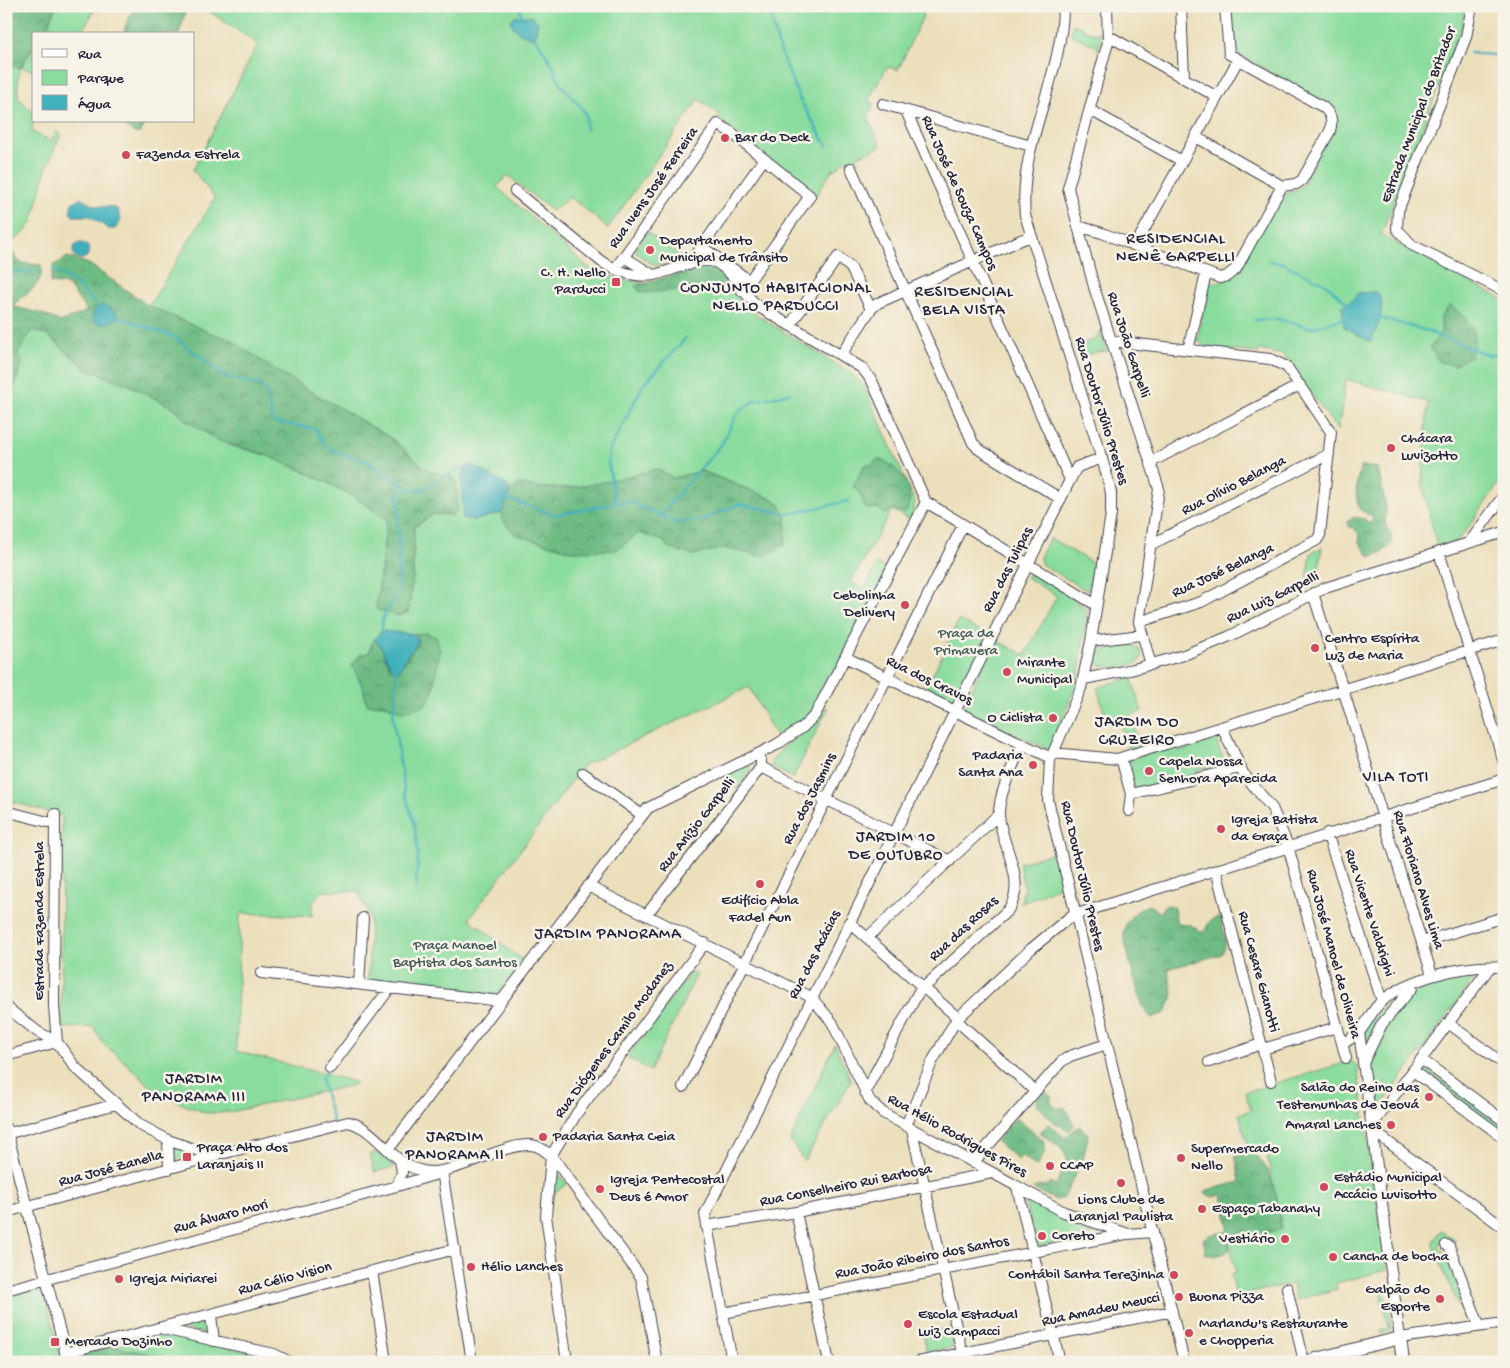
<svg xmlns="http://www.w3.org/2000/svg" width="1510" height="1368" font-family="'Gochi Hand',sans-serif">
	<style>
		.green { fill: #89dc9d; stroke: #567f6c; fill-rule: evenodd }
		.forest { fill: url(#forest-crowns); stroke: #486f60 }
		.water { fill: #41b1bb; stroke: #326a7b }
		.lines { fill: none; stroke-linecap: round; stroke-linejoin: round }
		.stream { stroke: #41b1bb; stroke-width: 2.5 }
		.minor-casing { stroke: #403e4e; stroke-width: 12 }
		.major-casing { stroke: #403e4e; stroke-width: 14 }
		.minor { stroke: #fff; stroke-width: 10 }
		.major { stroke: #fff; stroke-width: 12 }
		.poi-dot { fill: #d1495b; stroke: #f7f3e8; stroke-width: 2 }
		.labels { text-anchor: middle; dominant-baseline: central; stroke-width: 5; stroke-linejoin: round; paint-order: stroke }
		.street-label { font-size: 15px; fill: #22223b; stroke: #f7f3e8 }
		.poi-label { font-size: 15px; fill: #22223b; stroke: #f7f3e8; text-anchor: start }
		.park-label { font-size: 15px; fill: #415a58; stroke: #f7f3e8 }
		.neighbourhood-label { font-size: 16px; letter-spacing: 1px; fill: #22223b; stroke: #f7f3e8 }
	</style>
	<defs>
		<pattern id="forest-crowns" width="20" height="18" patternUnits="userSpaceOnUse" patternTransform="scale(1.25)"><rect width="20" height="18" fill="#6ebc84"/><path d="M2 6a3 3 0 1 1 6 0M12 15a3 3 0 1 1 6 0" fill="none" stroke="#5a986d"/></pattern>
	</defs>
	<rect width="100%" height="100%" fill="#f7f3e8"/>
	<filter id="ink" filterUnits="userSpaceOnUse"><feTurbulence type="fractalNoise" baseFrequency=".02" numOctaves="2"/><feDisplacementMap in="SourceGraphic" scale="10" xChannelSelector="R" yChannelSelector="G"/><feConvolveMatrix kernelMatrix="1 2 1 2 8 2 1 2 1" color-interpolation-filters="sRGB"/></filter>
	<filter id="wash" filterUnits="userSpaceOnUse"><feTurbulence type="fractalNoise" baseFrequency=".0096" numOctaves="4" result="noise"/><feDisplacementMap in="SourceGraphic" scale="20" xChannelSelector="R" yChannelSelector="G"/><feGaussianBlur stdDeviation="1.12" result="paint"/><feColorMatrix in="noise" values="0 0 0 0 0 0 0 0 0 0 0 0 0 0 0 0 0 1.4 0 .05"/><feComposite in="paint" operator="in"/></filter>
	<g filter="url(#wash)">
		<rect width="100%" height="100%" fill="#ecdfbc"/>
		<!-- green -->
		<path class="green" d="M56 6H97L80 34H58L48 24Z
			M201 6H921L923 16 898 70 887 67 868 101 874 103 868 117 881 146 856 157 858 162 852 159 842 162 837 169 832 170 815 197 718 119 720 115 699 99 608 228 570 197 552 211 507 175 497 187 597 275 599 274 646 284 703 267 715 269 750 311 852 374 864 386 915 502 911 520 892 510 851 582 864 589 877 564 888 570 818 704 803 722 777 738 749 687 584 765 469 919 525 962 497 995 368 981 370 917 358 891H323L313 901 312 916 240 913 236 1051 355 1082 354 1085 230 1112 207 1113 184 1105 151 1087 115 1053 105 1046 93 1027 61 1028 62 816 6 800V416L22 361 16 355 32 329 49 336 85 368 129 385 176 409 185 419 229 445 266 455 310 474 350 494 387 519 386 537 408 613 413 578 414 527 434 514 453 515 451 477 428 471 391 438 276 371 232 340 208 332 149 306 215 198 193 170 258 44ZM657 469 673 478 702 471 775 500 762 556 724 548 693 555 664 541 639 533 616 550 502 513 510 491 519 484C566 496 611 480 657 469ZM374 640 380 643 390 668 440 651 432 694 403 712 386 705 367 704 363 687 352 665 360 655 369 653Z
			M1232 6H1466L1462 26 1381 235 1504 300V476L1465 532 1457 541 1437 547 1422 482 1428 402 1346 379 1338 431 1284 355 1259 350 1258 353 1207 348 1197 340 1209 284 1225 280 1281 197 1303 185 1334 114 1330 107 1237 53 1232 46Z
			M1073 24 1095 34 1101 32 1099 52 1096 46 1071 35Z
			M32 48 34 71 21 67 18 78V98C32 110 38 114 31 131L51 141 56 132 61 134 46 169 33 220 26 231 6 247V76L12 67H21Z
			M647 232 683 258 656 266 637 254 636 249Z
			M1100 332 1107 352 1100 351 1079 357 1075 346 1096 339Z
			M1050 538 1094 564 1088 591 1041 564 1040 557Z
			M1322 547 1317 582 1306 588 1311 553Z
			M1033 572 1061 588 1060 590 1087 609 1078 681 1051 746 1047 749 966 712 963 708 995 640 1025 655 1057 596 1026 577Z
			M959 620 988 635 955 699 949 702 925 690Z
			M1130 643 1140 650 1142 657 1139 662C1129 667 1106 671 1097 663L1096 657 1101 651Z
			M1131 677 1142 711 1130 715 1140 746 1129 750 1119 718 1107 722 1097 688Z
			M826 707 828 708 793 778 773 768 771 762C786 740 812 729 826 707Z
			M1504 709V744L1494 712Z
			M1216 734 1220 737 1217 744 1224 761 1226 762 1228 757 1230 760 1226 768 1219 764 1196 770 1200 774 1134 789 1127 764 1129 760 1173 746 1180 751 1213 740Z
			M745 764 750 767 751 771 737 789 719 776Z
			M1053 853 1062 885 1020 904 1024 889 1019 863Z
			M692 971 697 974 650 1071 627 1057Z
			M1474 974 1475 977 1378 1110 1374 1111C1372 1097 1366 1079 1367 1065 1367 1059 1372 1052 1374 1047 1391 1007 1427 971 1474 974Z
			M1394 999 1395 1000 1368 1040H1364C1361 1027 1384 1006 1394 999Z
			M835 1044 851 1081 804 1161 790 1140Z
			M1351 1061 1357 1066 1387 1270 1336 1283 1337 1289 1296 1300 1292 1284 1236 1296 1231 1274 1236 1272 1229 1242 1282 1228 1265 1146 1249 1149 1239 1114 1251 1110 1245 1092Z
			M1424 1067 1504 1125V1133L1422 1071Z
			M174 1147 196 1154 174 1160Z
			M379 1152 395 1167 374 1172 370 1154Z
			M556 1171 567 1184 551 1196 554 1172Z
			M1027 1199 1056 1214 1091 1226 1094 1230V1234L1038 1247 1025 1203Z
			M1441 1230 1455 1240 1453 1243 1449 1238H1444L1440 1243 1439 1247 1446 1254 1468 1312V1316L1464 1319 1432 1243Z
			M1378 1285C1386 1292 1394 1320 1390 1331L1383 1334 1380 1330 1389 1328Z
			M31 1289 39 1290 46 1298 62 1362 6 1361V1296Z
			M206 1322 207 1334 180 1328 204 1322Z
			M950 1328 954 1347 927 1353 923 1333Z
			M165 1334 272 1357 283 1362H189L113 1347Z"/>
		<!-- forest -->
		<path class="forest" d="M6 6H56L48 24 58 34H34V49H32L21 67H12L6 76Z
			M135 6H187L179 34H124L125 27Z
			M118 121H147L140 133H134Z
			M8 246 20 263 41 265C45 286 24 294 12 306L42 314 61 322 87 311 68 285 50 283 54 265 68 257 89 264 149 306 208 332 232 340 276 371 391 438 428 471 451 477 456 480 458 510 453 515 433 514 414 527 413 578 408 613 398 616 376 609 387 519 350 494 310 474 266 455 217 440 184 419 176 409 129 385 85 368 49 336 32 330 17 355 22 361 6 416Z
			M703 267 715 269 726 282 722 286 646 293 639 291 635 286Z
			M1450 305C1470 322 1480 328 1471 356L1455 365 1440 362 1430 348 1441 332V317Z
			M878 459C899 465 919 491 905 513L892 509 885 514 878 508 866 509 860 494 853 487 864 465H871Z
			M1362 466 1378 468 1386 507 1385 524 1392 537V543L1383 552 1370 557 1359 542 1360 535 1354 528 1349 527 1347 522 1354 517 1365 519 1367 523H1372L1373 517 1359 509C1355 493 1355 481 1362 466Z
			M657 469 673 478 702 471 775 500C790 512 786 528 785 545L762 556 724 548 693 555 668 548 664 541 639 533 616 550 572 551 516 535 503 521 502 513 510 491 519 484C566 496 611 480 657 469Z
			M427 633 437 638 440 651 432 694 425 705 403 712 386 705 367 704 363 687 352 665 360 655 369 653 374 639 380 643 390 668 405 663C408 653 415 649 418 640L415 634Z
			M1149 905 1161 913 1163 907 1169 905 1174 908 1177 924 1191 925 1203 933 1211 920 1220 917C1223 930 1229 941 1222 954L1168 969 1173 996 1165 1013 1152 1018C1149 1015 1146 1013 1144 1009 1140 1001 1123 941 1124 933 1125 920 1137 909 1149 905Z
			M1044 1091 1051 1096V1102L1057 1109 1064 1107 1068 1112 1074 1126 1069 1131 1054 1122 1036 1104V1100Z
			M1016 1118 1045 1142 1043 1145 1046 1150 1037 1167 1022 1156 1018 1160 996 1141Z
			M1049 1124 1065 1138 1079 1126 1088 1134C1086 1158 1074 1176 1064 1198L1056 1200 1033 1189 1039 1186H1046L1050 1183 1056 1185 1067 1158 1062 1149 1040 1132Z
			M1244 1150C1274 1159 1277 1202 1282 1229L1229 1242 1230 1249C1223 1255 1216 1257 1206 1254L1203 1239 1209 1235 1226 1232 1228 1226 1222 1194 1212 1197 1205 1193 1207 1190 1240 1182 1235 1152Z
			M113 1347 189 1362H81L85 1353Z"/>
		<!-- water -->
		<path class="water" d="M515 16H532L538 22 535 38C524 35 513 33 511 20Z
			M81 198 96 206 113 207 118 210 121 221 115 229H109L89 216H73L70 212 72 203Z
			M73 251a8 8 0 1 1 16 0a8 8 0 1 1-16 0Z
			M1374 292 1378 293C1386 305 1378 329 1371 341H1368L1344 327 1342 306 1349 303 1358 293Z
			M102 305 112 309 119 317 104 324 94 322C90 314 95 307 102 305Z
			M467 465H473L508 486V499L502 513 476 520 463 519 462 475Z
			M381 631 415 634 418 640 415 647 408 654 398 673C385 665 386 648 374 639Z"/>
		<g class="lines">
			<!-- stream -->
			<path class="stream" d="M519 6 522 17
				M768 6 779 48 800 100 827 146
				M534 36 551 62 561 85 581 107 586 115V129
				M1470 53 1504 56
				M1269 261 1283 263 1326 284 1349 305
				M53 269 80 287 99 308
				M6 274 37 270
				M118 317 175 337 227 378 257 384 266 391 273 422 316 429 324 444 334 451 368 462 410 489 422 490 460 468 468 469
				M1377 317 1427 331 1488 355H1504
				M1255 320 1278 319 1311 328 1346 318
				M506 498 555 515 628 501 678 523 704 519 740 504 789 514 849 501
				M615 503 608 461 609 451 643 385 686 338
				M659 517 721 445 738 412 754 401 790 393
				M382 633V620L399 591 398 482
				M397 671 393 717 405 794 414 822 418 854 416 889
				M329 1069 321 1079 333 1122"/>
		</g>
	</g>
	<g filter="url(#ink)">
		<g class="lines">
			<defs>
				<path id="minor" d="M1063 6C1063 78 1018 143 1025 215L1106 472 1111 493V514L1091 641 1081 688 1050 760 1048 800 1184 1362
					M1107 6 1108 42 1068 188 1094 287 1159 489 1139 622 1151 665
					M1181 6 1184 78
					M1472 6 1466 37 1398 211 1397 229 1412 245 1504 291
					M1109 36 1217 97
					M883 104 1031 146
					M1090 110 1182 161
					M906 111 1070 480
					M1196 137 1282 186 1296 184 1302 180 1330 131C1333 120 1331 114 1323 107L1229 54 1225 6
					M851 168 973 443 980 450 1061 499
					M515 191 602 262C617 271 636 278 654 275 670 272 702 255 717 263 734 272 744 296 759 307L862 368 872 381 926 502
					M1078 226 1102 233 1220 278 1227 276 1236 269 1282 186
					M1135 246 1238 60
					M702 247 750 281
					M624 257 653 275
					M689 265 764 159
					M615 269 718 124 732 133 810 196 742 291
					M790 325 838 257 851 268 871 309
					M1111 341 1270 359 1287 367 1331 432 1320 535 1317 540 1201 602 1139 622
					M1188 350 1206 274
					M841 355 871 309 878 303 1030 236
					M1151 462 1300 385
					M926 502 1096 605
					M1469 543 1504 495
					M1152 544 1329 454
					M1439 552 1504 763
					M1313 593 1432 975
					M1091 641 1141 635
					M847 658 1051 758
					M1084 679 1134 669 1184 655 1230 636 1325 588 1504 532
					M1222 727 1243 773 1272 808 1288 846 1346 1058
					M1053 753 1117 759 1504 640
					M1121 758 1131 794 1240 768
					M761 767 950 861
					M583 773 642 815
					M6 811 48 822
					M1129 811 1131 794
					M55 814 54 1006 57 1042 75 1067 140 1125 168 1140 202 1152 225 1153 348 1122C379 1128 393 1171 432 1172 461 1172 511 1139 536 1146 545 1149 551 1156 557 1163L641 1277 657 1362
					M1327 833 1382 1001
					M1216 870 1271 1081
					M588 886 811 997 832 1022 870 1101 883 1113 1064 1212 1128 1234 1153 1232
					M647 914 761 767V761
					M849 922 958 1018
					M867 938 999 814
					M1422 942 1504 917
					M261 973 501 1001
					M359 984 363 918
					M6 1007 38 1032 57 1042
					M956 1020 1035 1091
					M1448 1023 1504 1064
					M1359 1032 1400 1338 1504 1323
					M1343 1044C1348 1040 1354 1037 1358 1033 1367 1024 1371 1011 1381 1002 1409 977 1467 964 1504 967
					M1263 1049 1337 1027
					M6 1056 57 1042
					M1421 1059 1504 1121
					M1209 1062 1261 1044
					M1363 1063 1382 1024 1412 988
					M330 1068 390 988
					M1413 1071 1504 1138
					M683 1087 963 525
					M865 1092 918 993 1008 910C1029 881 1000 845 999 814 999 791 1014 765 1022 744
					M906 1126 932 1062 956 1020 1031 949 1071 916 1504 779
					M1371 1127 1490 967
					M6 1128 68 1362
					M912 1130 964 1362
					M1372 1130 1504 1228
					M6 1134 116 1104
					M168 1140 169 1169
					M388 1150 648 808 776 745 803 727 815 715 926 502
					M973 1163 1061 1062 1070 1056 1107 1044
					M442 1171 472 1362
					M397 1186 402 1172 400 1160
					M1017 1187 1060 1362
					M6 1212 215 1156
					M796 1212 829 1362
					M706 1226 796 1212 992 1173
					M1446 1245 1449 1246 1479 1325
					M372 1271 386 1362
					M1287 1288 1304 1362
					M6 1290 397 1186 437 1174
					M723 1313 1126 1234
					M211 1315 214 1341
					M163 1329 274 1354 290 1362
					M65 1353 455 1249
					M567 1362 546 1216 551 1156 577 1113 705 943
					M732 1362 705 1214 1070 480 1077 467 1102 458
					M918 1362 1172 1311"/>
				<path id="major" d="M1304 1362 1400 1338 1403 1362"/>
			</defs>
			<!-- minor casing -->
			<use href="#minor" class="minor-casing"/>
			<!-- major casing -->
			<use href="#major" class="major-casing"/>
			<!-- minor -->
			<use href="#minor" class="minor"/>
			<!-- major -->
			<use href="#major" class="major"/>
		</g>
	</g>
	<!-- markers -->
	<g class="poi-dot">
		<circle cx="725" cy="138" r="5"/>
		<circle cx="126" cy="155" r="5"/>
		<circle cx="650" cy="250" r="5"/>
		<rect x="611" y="277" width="10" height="10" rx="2.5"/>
		<circle cx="1391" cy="448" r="5"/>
		<circle cx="905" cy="605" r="5"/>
		<circle cx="1315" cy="648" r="5"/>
		<circle cx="1007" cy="672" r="5"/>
		<circle cx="1053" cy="718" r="5"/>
		<circle cx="1033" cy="765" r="5"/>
		<circle cx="1149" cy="771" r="5"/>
		<circle cx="1221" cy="829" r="5"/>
		<circle cx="760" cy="884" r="5"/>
		<circle cx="1429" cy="1097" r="5"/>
		<circle cx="1391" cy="1125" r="5"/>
		<circle cx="543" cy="1137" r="5"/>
		<rect x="182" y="1152" width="10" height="10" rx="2.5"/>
		<circle cx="1181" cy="1158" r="5"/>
		<circle cx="1050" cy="1166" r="5"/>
		<circle cx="1121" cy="1183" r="5"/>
		<circle cx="1324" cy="1187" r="5"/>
		<circle cx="600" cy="1189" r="5"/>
		<circle cx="1202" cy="1209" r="5"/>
		<circle cx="1042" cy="1236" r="5"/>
		<circle cx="1285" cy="1239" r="5"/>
		<circle cx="1333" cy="1257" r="5"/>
		<circle cx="471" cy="1267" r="5"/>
		<circle cx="1174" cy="1275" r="5"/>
		<circle cx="119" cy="1279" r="5"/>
		<circle cx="1179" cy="1297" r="5"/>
		<circle cx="1440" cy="1299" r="5"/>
		<circle cx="908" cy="1324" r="5"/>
		<circle cx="1189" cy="1333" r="5"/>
		<rect x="50" y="1337" width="10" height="10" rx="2.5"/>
	</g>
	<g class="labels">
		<!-- street labels -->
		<g class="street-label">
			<text transform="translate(1419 115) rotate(-69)">Estrada Municipal do Britador</text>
			<text transform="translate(654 188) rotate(-55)">Rua Ivens José Ferreira</text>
			<text transform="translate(959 193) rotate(66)">Rua José de Souza Campos</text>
			<text transform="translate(1128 345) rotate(72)">Rua João Garpelli</text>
			<text transform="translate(1101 411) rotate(73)">Rua Doutor Júlio Prestes</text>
			<text transform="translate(1234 486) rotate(-27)">Rua Olívio Belanga</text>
			<text transform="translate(1008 570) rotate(-63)">Rua das Tulipas</text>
			<text transform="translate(1223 571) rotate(-25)">Rua José Belanga</text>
			<text transform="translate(1273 598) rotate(-26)">Rua Luiz Garpelli</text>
			<text transform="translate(929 681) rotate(26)">Rua dos Cravos</text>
			<text transform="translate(810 799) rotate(-63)">Rua dos Jasmins</text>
			<text transform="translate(697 825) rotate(-52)">Rua Anízio Garpelli</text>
			<text transform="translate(1082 876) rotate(77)">Rua Doutor Júlio Prestes</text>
			<text transform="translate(1418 880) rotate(73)">Rua Floriano Alves Lima</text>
			<text transform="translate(1369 913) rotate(72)">Rua Vicente Valdrighi</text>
			<text transform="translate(40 921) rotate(-90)">Estrada Fazenda Estrela</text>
			<text transform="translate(964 929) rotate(-43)">Rua das Rosas</text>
			<text transform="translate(1333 954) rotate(75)">Rua José Manoel de Oliveira</text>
			<text transform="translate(815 955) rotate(-63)">Rua das Acácias</text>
			<text transform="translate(1258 972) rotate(75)">Rua Cesare Gianotti</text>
			<text transform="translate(614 1040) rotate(-54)">Rua Diógenes Camilo Modanez</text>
			<text transform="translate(957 1136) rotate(29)">Rua Hélio Rodrigues Pires</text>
			<text transform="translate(111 1169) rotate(-15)">Rua José Zanella</text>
			<text transform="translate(846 1186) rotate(-11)">Rua Conselheiro Rui Barbosa</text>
			<text transform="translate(221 1217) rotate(-15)">Rua Álvaro Mori</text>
			<text transform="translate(922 1258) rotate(-11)">Rua João Ribeiro dos Santos</text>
			<text transform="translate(285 1279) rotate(-15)">Rua Célio Vision</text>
			<text transform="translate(1101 1310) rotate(-12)">Rua Amadeu Meucci</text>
		</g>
		<!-- poi labels -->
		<g class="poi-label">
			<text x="735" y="138">Bar do Deck</text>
			<text x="136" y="155">Fazenda Estrela</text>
			<text x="660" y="241">Departamento<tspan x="660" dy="17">Municipal de Trânsito</tspan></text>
			<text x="606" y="273" text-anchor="end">C. H. Nello<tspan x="606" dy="17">Parducci</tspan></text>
			<text x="1401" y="439">Chácara<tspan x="1401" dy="17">Luvizotto</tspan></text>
			<text x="895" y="596" text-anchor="end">Cebolinha<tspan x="895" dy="17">Delivery</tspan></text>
			<text x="1325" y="639">Centro Espírita<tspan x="1325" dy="17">Luz de Maria</tspan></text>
			<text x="1017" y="663">Mirante<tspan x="1017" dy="17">Municipal</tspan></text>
			<text x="1043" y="718" text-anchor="end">O Ciclista</text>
			<text x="1023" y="756" text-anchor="end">Padaria<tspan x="1023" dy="17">Santa Ana</tspan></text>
			<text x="1159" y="762">Capela Nossa<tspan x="1159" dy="17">Senhora Aparecida</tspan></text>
			<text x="1231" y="820">Igreja Batista<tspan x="1231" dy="17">da Graça</tspan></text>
			<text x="760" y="901" text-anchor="middle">Edifício Abla<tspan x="760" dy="17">Fadel Aun</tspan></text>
			<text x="1419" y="1088" text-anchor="end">Salão do Reino das<tspan x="1419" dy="17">Testemunhas de Jeová</tspan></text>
			<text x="1381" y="1125" text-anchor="end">Amaral Lanches</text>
			<text x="553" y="1137">Padaria Santa Ceia</text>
			<text x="197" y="1148">Praça Alto dos<tspan x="197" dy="17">Laranjais II</tspan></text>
			<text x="1191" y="1149">Supermercado<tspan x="1191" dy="17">Nello</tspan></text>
			<text x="1060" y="1166">CCAP</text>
			<text x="1334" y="1178">Estádio Municipal<tspan x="1334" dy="17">Accácio Luvisotto</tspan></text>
			<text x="610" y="1180">Igreja Pentecostal<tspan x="610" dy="17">Deus é Amor</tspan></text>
			<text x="1121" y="1200" text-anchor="middle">Lions Clube de<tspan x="1121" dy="17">Laranjal Paulista</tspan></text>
			<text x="1212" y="1209">Espaço Tabanahy</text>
			<text x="1052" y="1236">Coreto</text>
			<text x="1275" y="1239" text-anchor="end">Vestiário</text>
			<text x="1343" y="1257">Cancha de bocha</text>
			<text x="481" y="1267">Hélio Lanches</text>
			<text x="1164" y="1275" text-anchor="end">Contábil Santa Terezinha</text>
			<text x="129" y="1279">Igreja Miriarei</text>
			<text x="1430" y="1290" text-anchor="end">Galpão do<tspan x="1430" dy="17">Esporte</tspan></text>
			<text x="1189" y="1297">Buona Pizza</text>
			<text x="918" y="1315">Escola Estadual<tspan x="918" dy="17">Luiz Campacci</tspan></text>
			<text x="1199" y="1324">Marlandu's Restaurante<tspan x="1199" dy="17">e Chopperia</tspan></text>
			<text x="65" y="1342">Mercado Dozinho</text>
		</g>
		<!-- park labels -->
		<g class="park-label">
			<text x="966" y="634">Praça da<tspan x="966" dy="17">Primavera</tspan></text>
			<text x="455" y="946">Praça Manoel<tspan x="455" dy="17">Baptista dos Santos</tspan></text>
		</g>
		<!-- neighbourhood labels -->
		<g class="neighbourhood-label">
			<text x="1176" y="240">RESIDENCIAL<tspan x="1176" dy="18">NENÊ GARPELLI</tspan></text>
			<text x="776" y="289">CONJUNTO HABITACIONAL<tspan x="776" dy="18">NELLO PARDUCCI</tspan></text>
			<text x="964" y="293">RESIDENCIAL<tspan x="964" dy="18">BELA VISTA</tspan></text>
			<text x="1137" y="723">JARDIM DO<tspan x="1137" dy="18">CRUZEIRO</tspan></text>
			<text x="1396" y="778">VILA TOTI</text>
			<text x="896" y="838">JARDIM 10<tspan x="896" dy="18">DE OUTUBRO</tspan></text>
			<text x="608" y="935">JARDIM PANORAMA</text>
			<text x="194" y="1080">JARDIM<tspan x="194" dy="18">PANORAMA III</tspan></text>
			<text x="455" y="1138">JARDIM<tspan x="455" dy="18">PANORAMA II</tspan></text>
		</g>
	</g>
	<!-- margin -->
	<rect width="1510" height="1368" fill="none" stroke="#f7f3e8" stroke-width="25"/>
	<!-- legend -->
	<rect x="32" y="32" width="162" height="90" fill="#f7f3e8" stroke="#a29fa3"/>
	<rect x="42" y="49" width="25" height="8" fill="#ffffff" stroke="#a29fa3"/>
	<text x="78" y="58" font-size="15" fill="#22223b">Rua</text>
	<rect x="42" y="70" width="25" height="15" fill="#89dc9d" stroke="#a29fa3"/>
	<text x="78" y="82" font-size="15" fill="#22223b">Parque</text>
	<rect x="42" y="95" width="25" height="15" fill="#41b1bb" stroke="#a29fa3"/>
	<text x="78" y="108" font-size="15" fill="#22223b">Água</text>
</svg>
